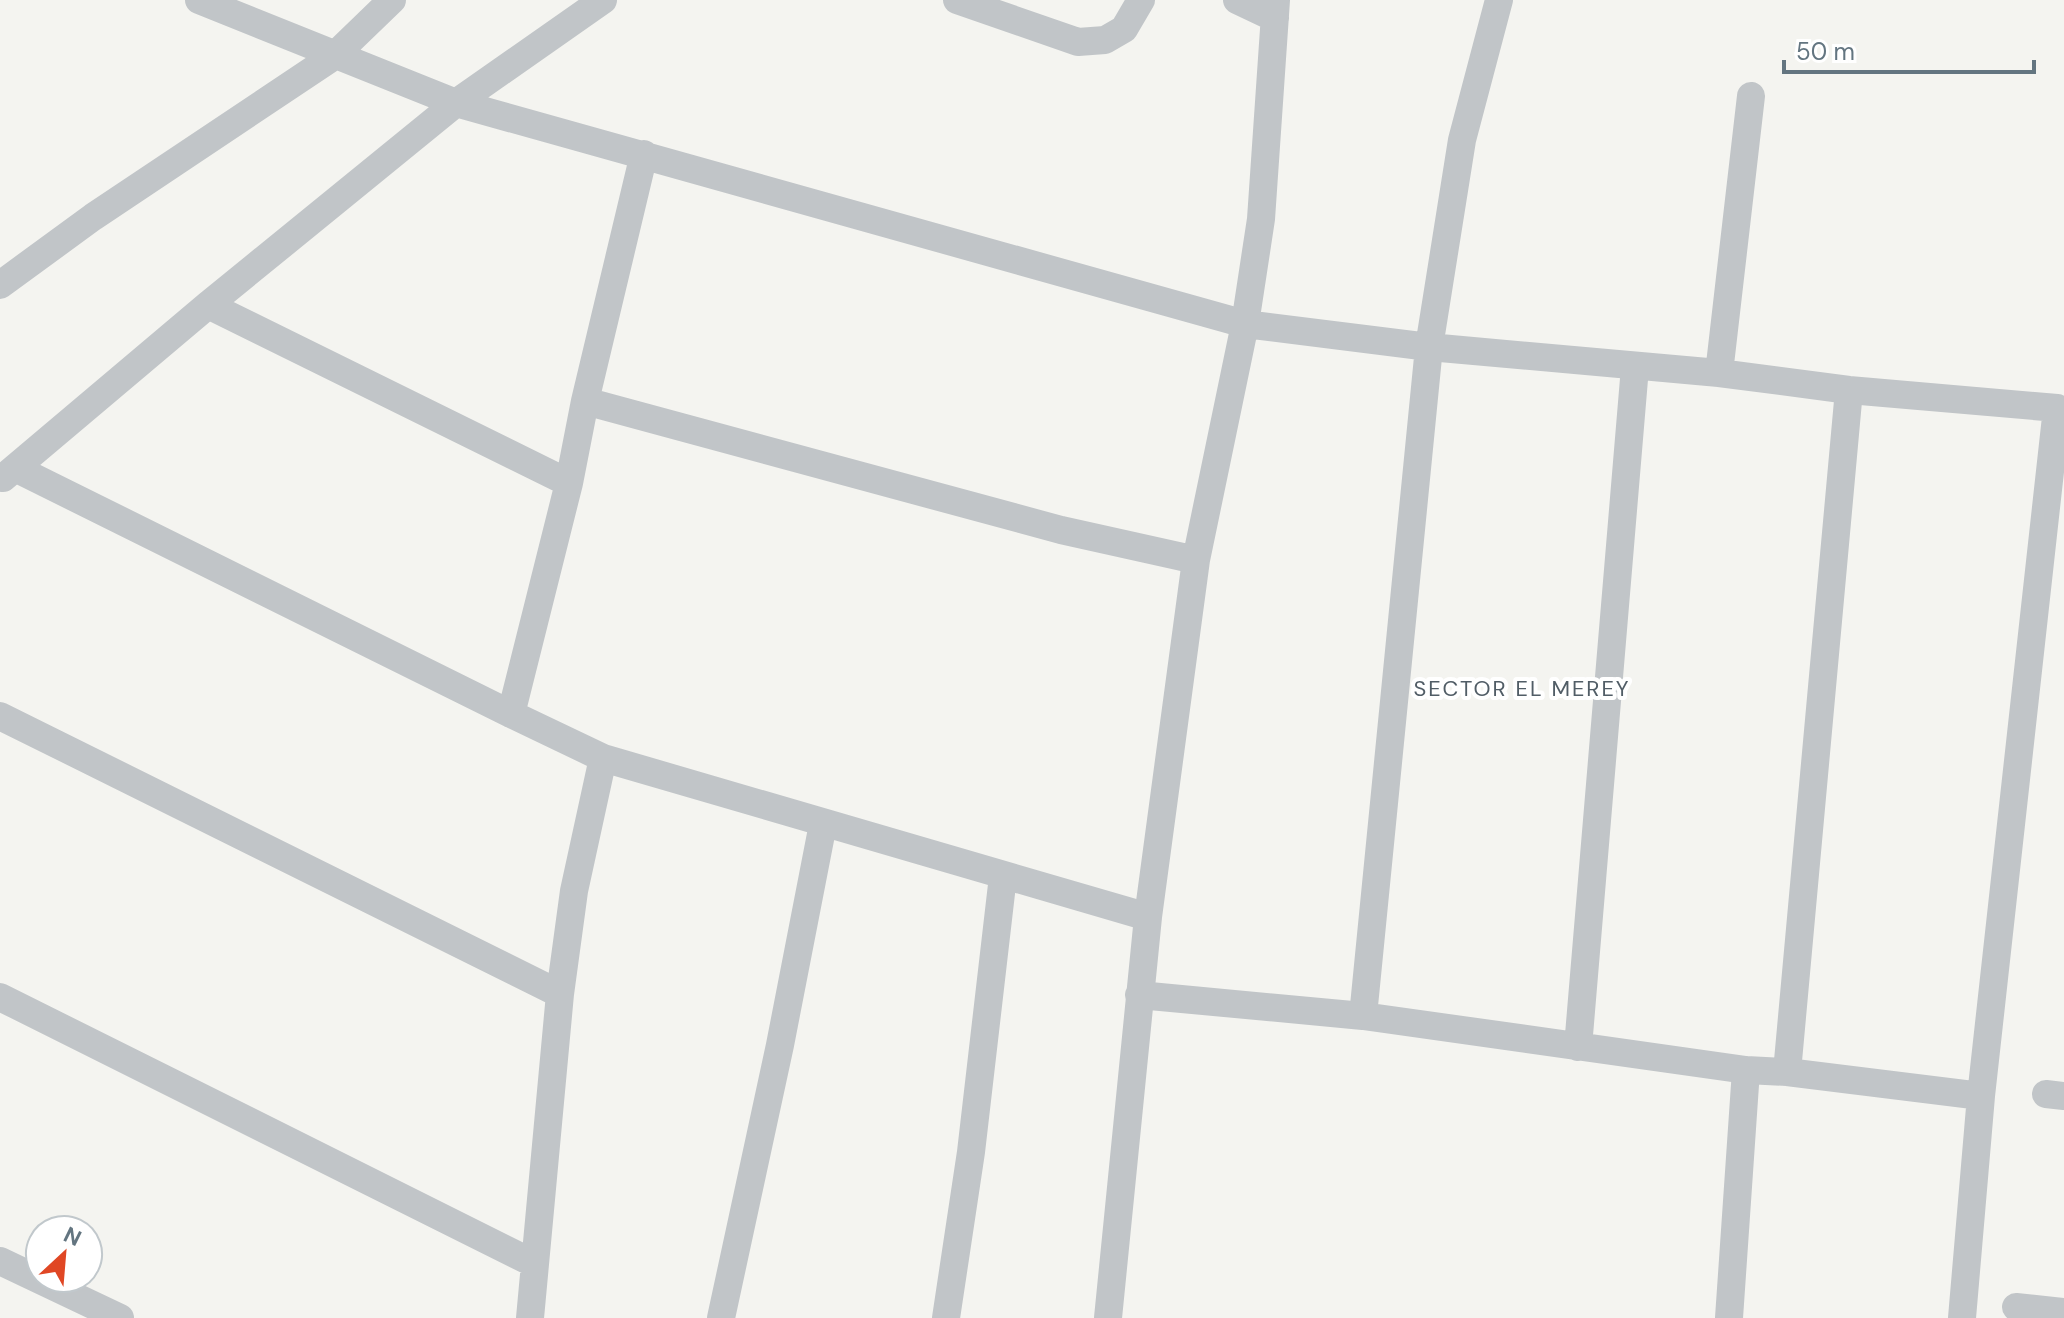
<svg xmlns="http://www.w3.org/2000/svg" width="2064" height="1318" font-family="'DM Sans',sans-serif">
	<style>
		.lines { fill: none; stroke-linecap: round; stroke-linejoin: round }
		.minor { stroke: #c1c5c8; stroke-width: 28 }
		.labels { text-anchor: middle; dominant-baseline: central; stroke-width: 8; stroke-linejoin: round; paint-order: stroke }
		.neighbourhood-label { font-size: 22px; letter-spacing: 2px; fill: #515d66; stroke: #fff }
	</style>
	<rect width="100%" height="100%" fill="#f4f4f0"/>
	<g class="lines">
		<!-- minor -->
		<path class="minor" d="M199 0 456 103 1245 324 1429 347 1719 373 1849 390 2057 408 2064 411
			M957 0 1078 42 1105 40 1124 29 1141 0
			M1237 0 1275 18
			M0 285 93 217 334 56 392 0
			M208 305 569 483
			M1719 373 1751 96
			M585 401 1061 530 1196 560
			M15 468 511 714 603 758 1148 917
			M3 478 208 305 456 103 603 0
			M511 714 569 483 585 401 644 154
			M0 716 560 994
			M1139 995 1363 1016 1746 1070 1787 1072 1981 1096
			M0 997 535 1264
			M1363 1016 1429 347 1462 140 1499 0
			M1578 1047 1635 367
			M1787 1072 1849 390
			M2046 1094 2064 1096
			M0 1261 120 1318
			M2016 1307 2064 1312
			M530 1318 560 994 574 891 603 758
			M721 1318 780 1045 823 824
			M946 1318 971 1152 1003 876
			M1108 1318 1148 917 1196 560 1245 324 1261 219 1276 0
			M1729 1318 1746 1070
			M1962 1318 1981 1096 2057 408"/>
	</g>
	<g class="labels">
		<!-- neighbourhood labels -->
		<g class="neighbourhood-label">
			<text x="1522" y="688">SECTOR EL MEREY</text>
		</g>
	</g>
	<!-- north arrow -->
	<g transform="translate(64 1254) rotate(26)"><circle r="38" fill="#ffffff" stroke="#c1c8cc" stroke-width="2"/>
	<path d="M0-6L14 30L0 20L-14 30Z" fill="#e04724"/>
	<text y="-12" font-size="22" font-weight="bold" text-anchor="middle" fill="#637580">N</text>
	</g>
	<!-- scale -->
	<path d="M1784 60v12h250v-12" fill="none" stroke="#637580" stroke-width="4"/>
	<text x="1796" y="60" font-size="24" fill="#637580" stroke="#ffffff" stroke-width="6" paint-order="stroke">50 m</text>
</svg>
